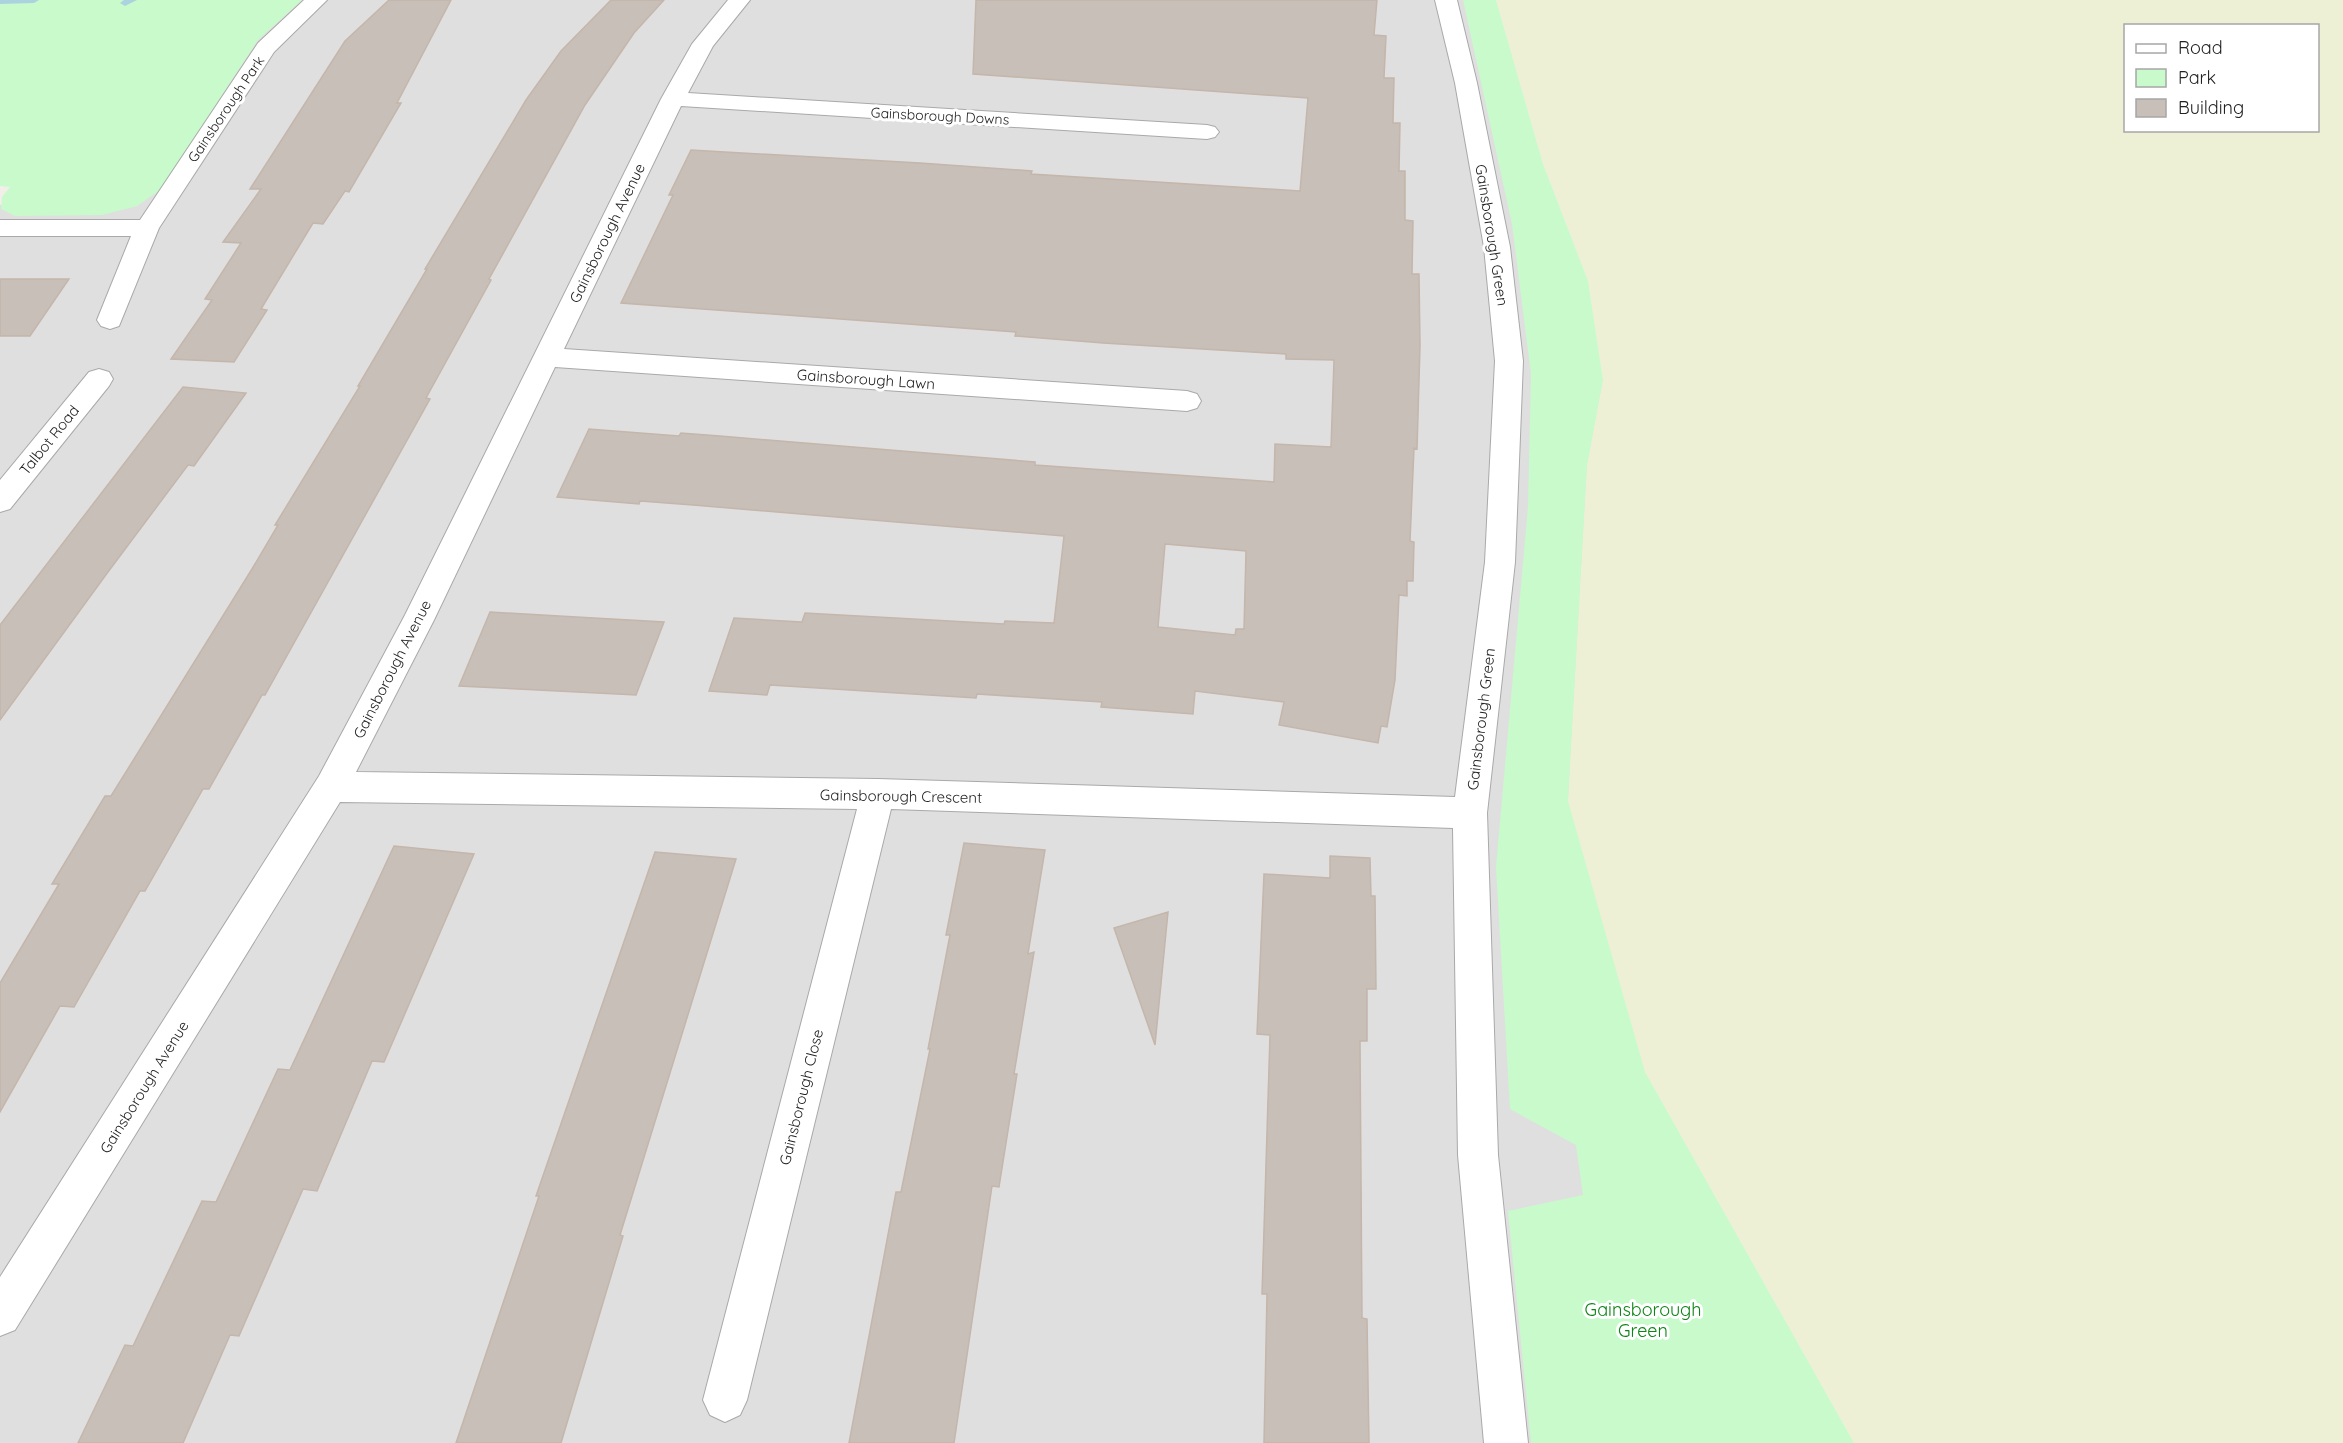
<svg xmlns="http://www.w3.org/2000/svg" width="2343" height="1443" font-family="Quicksand,sans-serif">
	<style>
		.residential { fill: #e0dfdf }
		.farmland { fill: #eef0d5; fill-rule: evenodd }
		.park { fill: #c8facc }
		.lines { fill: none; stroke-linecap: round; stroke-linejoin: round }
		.stream { fill: #aad3df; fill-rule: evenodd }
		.building { fill: #c7bfb8; stroke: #c4b6ab; stroke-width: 1.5; fill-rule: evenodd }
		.street-casing { stroke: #a9a9a9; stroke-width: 2 }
		.street { fill: #fff; fill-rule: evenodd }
		.labels { text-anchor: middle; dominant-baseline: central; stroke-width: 6; stroke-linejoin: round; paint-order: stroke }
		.far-street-label { font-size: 14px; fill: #222; stroke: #fff }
		.street-label { font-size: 15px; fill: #222; stroke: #fff }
		.near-park-label { font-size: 18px; fill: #0c8416; stroke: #fff }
	</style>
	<rect width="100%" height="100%" fill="#f2efe9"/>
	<!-- residential -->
	<path class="residential" d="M287 0H1476L1603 380 1587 465 1568 801 1684 1286 1846 1443H0V205L112 203Z"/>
	<!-- farmland -->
	<path class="farmland" d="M1496 0H2343V1443H1854L1641 1065 1568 801 1587 465 1603 380 1588 281 1543 164ZM2126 26H2318V130H2126Z"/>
	<!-- park -->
	<path class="park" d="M0 0H302L258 40 160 190 137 206 102 215 15 216 1 209 2 197 10 187 0 186Z
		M1463 0H1496L1543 164 1588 281 1603 380 1587 465 1568 801 1645 1072 1854 1443H1531L1508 1211 1583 1195 1576 1145 1510 1109 1496 867 1528 507 1531 374 1512 224Z"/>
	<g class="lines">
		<!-- stream -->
		<path class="stream" d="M0 0H39L34 3 0 4Z
			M137 0 125 6 120 3 124 0Z"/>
	</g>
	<!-- building -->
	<path class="building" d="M389 0H451L397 103H401L349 192 345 191 323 224 313 223 261 309 267 310 234 362 171 359 212 300 205 299 241 243 223 242 261 189H250L345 41Z
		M611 0H664L634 33 585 105 489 279 491 280 426 398 430 399 265 695H262L209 789H203L145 891H140L74 1007 60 1006 0 1112V983L59 884H52L105 796H111L252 569 278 525H275L360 386H358L427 269H425L526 100 561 51Z
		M976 0H1377L1374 35 1386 36 1384 78H1394L1393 123H1400L1399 171H1405V220L1413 221 1412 274H1419L1420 346 1417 449 1414 448 1410 541 1414 542 1413 581H1407V596L1399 595 1395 680 1387 727 1381 726 1378 743 1279 725 1284 702 1195 691 1193 714 1101 707 1102 702 977 694 976 698 770 685 767 695 709 691 734 618 802 622 805 613 1004 624 1005 621 1054 623 1064 536 693 505 640 501 639 504 557 497 589 429 679 436 681 433 720 436 1035 462V465L1274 482 1275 444 1331 447 1334 360 1286 359V354L1103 343 1015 336 1016 332 621 303 673 195H669L691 150 920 163 1032 171 1031 174 1300 191 1308 98 973 74ZM1165 544 1246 551 1244 629H1236L1235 635 1158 627Z
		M0 279H69L30 336H0Z
		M183 387 246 393 194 466 188 465 108 572 0 720V625Z
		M490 612 594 618 664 622 636 695 459 686Z
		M964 843 1045 850 1028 954 1034 952 1014 1074H1017L999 1187 992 1186 954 1443H849L896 1192H901L930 1049H928L950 935H946Z
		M394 846 474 854 384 1062 372 1061 317 1191 303 1189 239 1336 230 1335 183 1443H78L125 1345 133 1346 202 1201 216 1202 278 1069 290 1070Z
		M655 852 736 859 620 1235 623 1236 561 1443H456L539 1196H536Z
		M1330 856 1370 858 1371 896H1375L1376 989H1367V1041H1360L1362 1318 1367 1319 1369 1443H1264L1267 1294H1262L1270 1035 1257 1034 1264 874 1330 878Z
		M1168 912 1155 1045 1114 928Z"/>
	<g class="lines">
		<defs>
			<path id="street" d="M304 0H327L274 52 159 228 119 326 110 329 101 326 97 320 131 236H0V220H140L258 43Z
				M728 0H750L713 46 688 93 1207 125 1215 127 1219 132 1215 137 1207 139 681 106 564 349 1187 391 1197 394 1201 401 1197 408 1187 411 555 367 434 620 356 772 878 779 1455 797 1485 562 1495 361 1484 247 1455 83 1435 0H1457L1477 83 1510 247 1523 361 1515 562 1487 813 1498 1155 1528 1443H1484L1458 1155 1453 828 891 809 747 1400 740 1415 725 1422 710 1415 703 1400 857 809 340 802 15 1330 0 1336V1277L319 776 405 615 661 99 692 44Z
				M99 369 109 372 113 379 109 386 10 509 0 512V480L89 372Z"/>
		</defs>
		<!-- street casing -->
		<use href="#street" class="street-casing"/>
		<!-- street -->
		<use href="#street" class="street"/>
	</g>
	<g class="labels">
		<!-- far-street labels -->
		<g class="far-street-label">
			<text transform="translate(226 109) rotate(-56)">Gainsborough Park</text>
			<text transform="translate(940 116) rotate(3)">Gainsborough Downs</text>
		</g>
		<!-- street labels -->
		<g class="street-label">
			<text transform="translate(607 233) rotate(-64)">Gainsborough Avenue</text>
			<text transform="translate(1492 235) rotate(81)">Gainsborough Green</text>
			<text transform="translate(866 379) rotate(4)">Gainsborough Lawn</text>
			<text transform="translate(49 440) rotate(-51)">Talbot Road</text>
			<text transform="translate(392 669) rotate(-63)">Gainsborough Avenue</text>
			<text transform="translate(1481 719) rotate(-83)">Gainsborough Green</text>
			<text transform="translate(901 796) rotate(1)">Gainsborough Crescent</text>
			<text transform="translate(144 1087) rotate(-58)">Gainsborough Avenue</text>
			<text transform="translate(801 1097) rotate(-76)">Gainsborough Close</text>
		</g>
		<!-- near-park labels -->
		<g class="near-park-label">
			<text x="1643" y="1309">Gainsborough<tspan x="1643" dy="21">Green</tspan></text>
		</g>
	</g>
	<!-- legend -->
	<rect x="2124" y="24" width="195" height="108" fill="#ffffff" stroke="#a7a7a7" stroke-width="1.5"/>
	<rect x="2136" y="44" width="30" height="9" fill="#ffffff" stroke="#a7a7a7" stroke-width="1.5"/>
	<text x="2178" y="54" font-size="18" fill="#222222">Road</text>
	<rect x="2136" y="69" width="30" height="18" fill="#c8facc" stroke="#a7a7a7" stroke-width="1.5"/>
	<text x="2178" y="84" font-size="18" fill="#222222">Park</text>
	<rect x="2136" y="99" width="30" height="18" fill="#c7bfb8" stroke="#a7a7a7" stroke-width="1.5"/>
	<text x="2178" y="114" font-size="18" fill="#222222">Building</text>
</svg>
